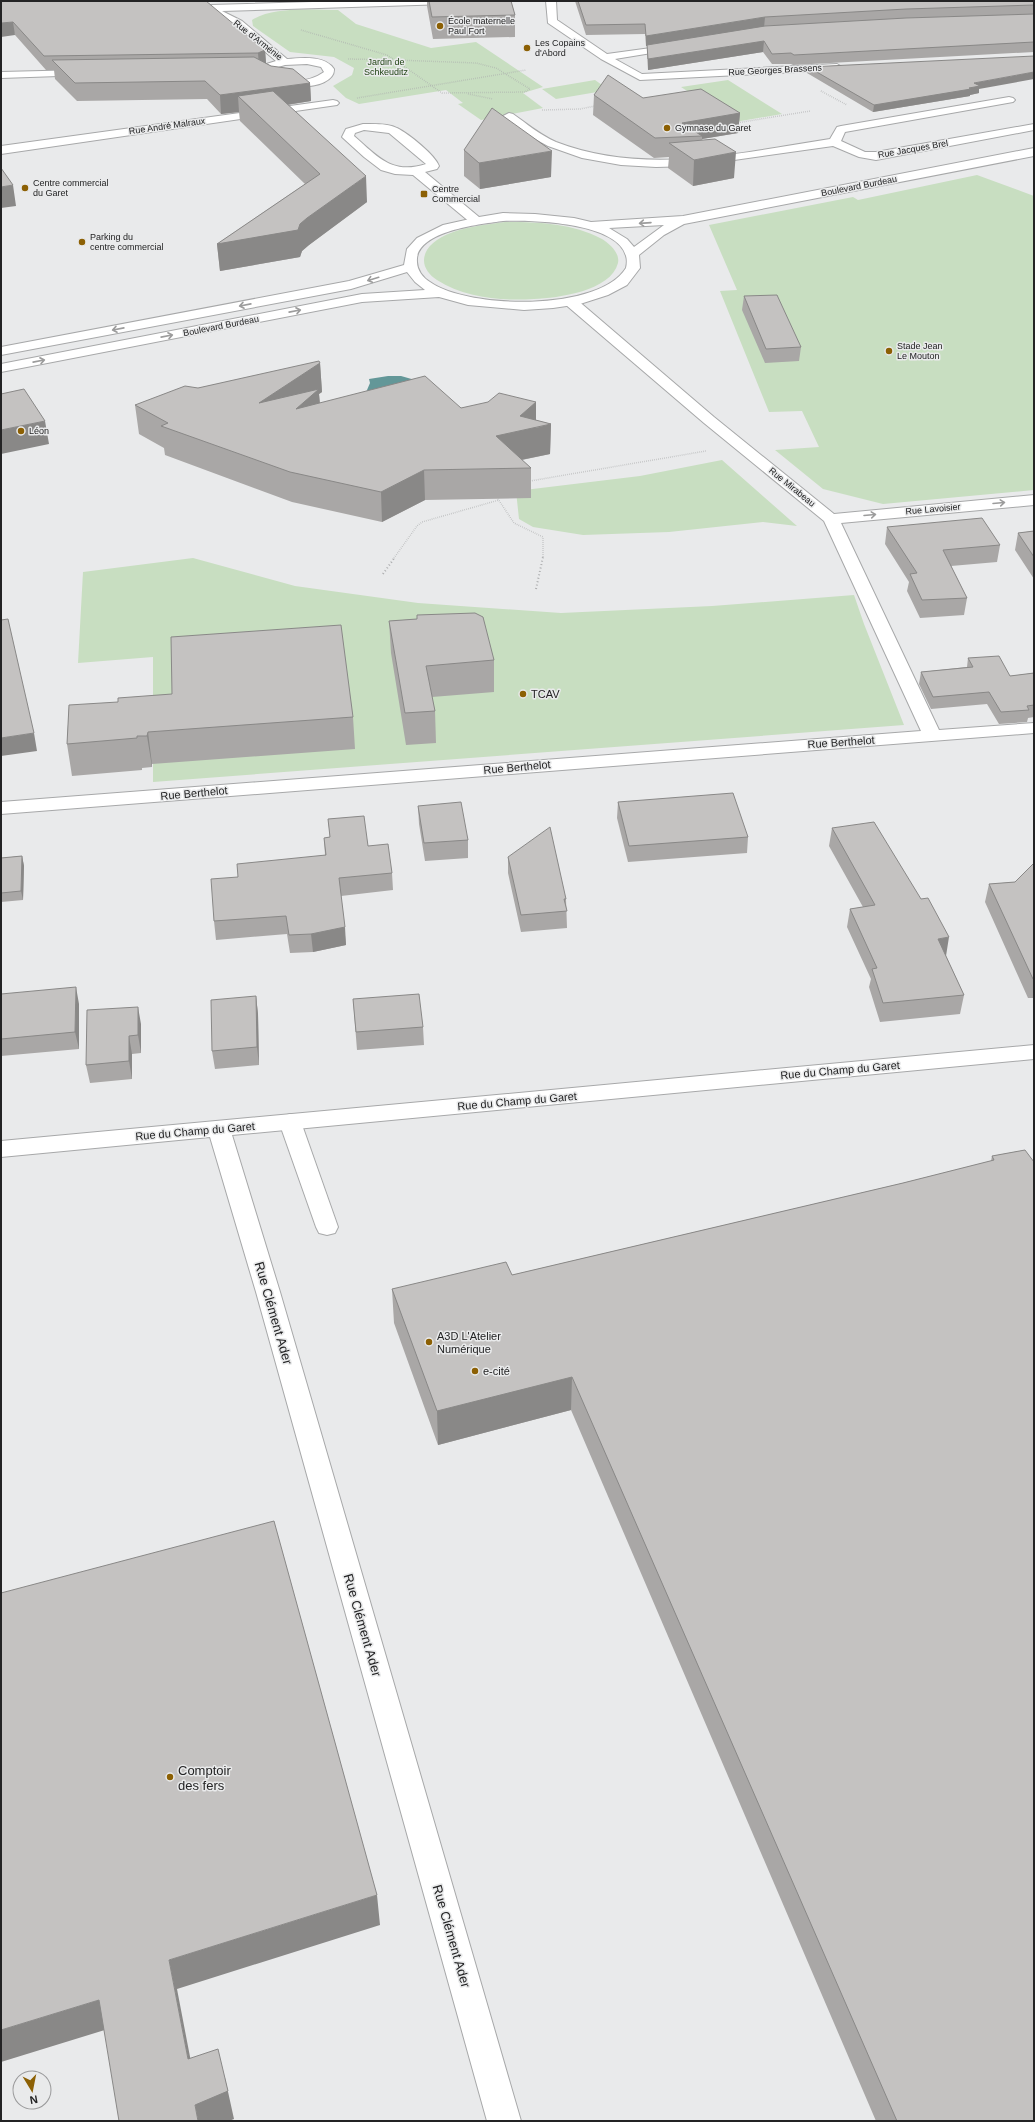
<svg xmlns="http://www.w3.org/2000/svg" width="1035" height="2122" font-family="Arial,sans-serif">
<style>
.green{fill:#c8dec1}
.water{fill:#639798}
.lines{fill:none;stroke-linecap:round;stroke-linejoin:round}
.service-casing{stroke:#a7a8a9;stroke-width:2}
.minor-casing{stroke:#a7a8a9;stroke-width:2}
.secondary-casing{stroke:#a7a8a9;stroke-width:2}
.path-far1{stroke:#aaabac;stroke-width:1.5;stroke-dasharray:0.5 1.5;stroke-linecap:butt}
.path{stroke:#aaabac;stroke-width:2;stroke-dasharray:1 2.5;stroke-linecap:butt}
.service{fill:#fff;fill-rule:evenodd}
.minor{fill:#fff;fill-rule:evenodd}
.secondary{fill:#fff;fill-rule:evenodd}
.wall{fill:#a9a7a6}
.shaded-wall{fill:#898887}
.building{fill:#c4c2c1;stroke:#898887}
.oneway{stroke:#9c9c9c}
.poi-dot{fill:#8c6004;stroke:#e9eaeb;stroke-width:1.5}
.labels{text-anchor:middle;stroke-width:3;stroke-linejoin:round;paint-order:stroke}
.far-poi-label{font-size:9px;fill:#232324;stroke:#e9eaeb;text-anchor:start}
.far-street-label{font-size:9px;fill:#232324;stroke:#e9eaeb}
.far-park-label{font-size:9px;fill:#1c3f0f;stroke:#e9eaeb}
.poi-label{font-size:11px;fill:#232324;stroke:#e9eaeb;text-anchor:start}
.street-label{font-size:11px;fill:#232324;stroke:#e9eaeb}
.near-street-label{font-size:13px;fill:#232324;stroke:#e9eaeb}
.near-poi-label{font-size:13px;fill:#232324;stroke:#e9eaeb;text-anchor:start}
</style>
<rect width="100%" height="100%" fill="#e9eaeb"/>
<!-- green -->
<path class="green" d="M338,10L356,24L431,48L476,42L543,87L523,93L543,108L481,120L458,104L463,103L446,90L359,104L346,98L333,86L352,75L354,68L334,57L290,52L253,26L252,20C273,6 313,10 338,10Z
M595,80L609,90L556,99L542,89Z
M728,80L782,114L735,122L681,87Z
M977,175L1034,196V490L883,504L823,489L775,450L819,447L802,411L769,412L720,291L737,290L709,225L853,197L858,200Z
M505,222C538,222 572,223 602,239C610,244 620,253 618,263C611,291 558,298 534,299C501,301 465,298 437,280C426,273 420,262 427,250C440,229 482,225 505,222Z
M722,460L797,526L763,522L669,532L583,535L533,527L519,519L516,491L640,476Z
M193,558L295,586L418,603L561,613L712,606L854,595L864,624L904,725L153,782V657L78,663L83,572Z"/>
<!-- water -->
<path class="water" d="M388,376H401L415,380L364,397L370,383L369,379Z"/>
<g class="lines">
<defs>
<path id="service" d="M290,1114L298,1117L301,1122L338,1227L335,1233L327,1235L319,1233L316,1227L279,1122L282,1117Z"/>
<path id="minor" d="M185,1H199L210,5L346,1H454L449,4L222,11L242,21L287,59C302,58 325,55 334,69C335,93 268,91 256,74L260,66L276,61L234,25ZM307,64L321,67L324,72C309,83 281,85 267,73L268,70L285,65Z
M546,1H556L557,20L607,54L680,44L681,46L676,49L615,59L642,74L837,64L842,67L837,70L640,80L601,59L548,23Z
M84,70L88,71L89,73L88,75L1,78V72Z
M1009,97L1013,98L1015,100L1013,102L845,132L841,141L865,152H876L1034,124V130L876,160L859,157L833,146L692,166L656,167L621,165L582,158L548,146L526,134L503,116L509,113L513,114C527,124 540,135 556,142C644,176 740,153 830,139L837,127L841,126Z
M333,100L337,101L339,103L337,105L1,154V146Z
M363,124C373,124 388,123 397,128C409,134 435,155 439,166L437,169L425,172L479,217L481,220L479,223H471L413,175L395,174L381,170L364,157L342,137L346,129ZM364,130L389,133L426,164C392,175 378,157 354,136L355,133Z
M571,298L576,299L714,417L834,514L1034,495V505L841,523L939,730L1034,723V733L1,814V802L921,731L824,521L704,423L566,305L564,302L566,299Z
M1034,1045V1059L232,1135L280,1292L521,2121H487L256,1292L210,1137L1,1157V1141Z"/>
<path id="secondary" d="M1034,148V156L684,224L664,235L639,255L640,268L627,285L608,295L580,304L553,308L524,310L468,305L439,297L362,302L1,372V364L362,294L425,290L415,282L407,272L351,289L1,355V347L349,281L404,265L407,249L417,238L443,225L479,217L503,213L535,214L574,218L591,222L683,216ZM503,221C531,220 617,222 626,256C627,259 627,264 626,268C599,312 468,309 430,282C423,278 417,270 417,262C414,231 481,224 503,221ZM664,225L634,247L627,239L609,228Z"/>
</defs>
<!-- service casing -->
<use href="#service" class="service-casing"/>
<!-- minor casing -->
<use href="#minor" class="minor-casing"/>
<!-- secondary casing -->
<use href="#secondary" class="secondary-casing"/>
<!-- path-far1 -->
<path class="path-far1" d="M301,30L387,55L395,60
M348,59L395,60
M395,60L476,63L496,68L530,89L525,92L442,93Z
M821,91L847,105
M468,94L493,99
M357,98L526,70
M542,110L580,109L595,106
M736,123L810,111
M530,481L706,451
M498,499L514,523L543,537V558
M394,558L417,526L422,522L499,500"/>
<!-- path -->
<path class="path" d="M383,574L395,557
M536,589L543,557"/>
<!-- service -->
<use href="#service" class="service"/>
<!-- minor -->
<use href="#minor" class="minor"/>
<!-- secondary -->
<use href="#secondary" class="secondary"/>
</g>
<!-- wall -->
<path class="wall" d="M1,1L265,50L266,63L271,66L310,83L311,101L288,105L367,202L309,245L302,251L300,257L220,271L217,244L305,184L240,121L239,112L221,114L207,99L77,101L55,79L54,70H46L15,35Z
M427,1H511L515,15V37L433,39L427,6Z
M575,1H1034V52L793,65L791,64H772L763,52L648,70L647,55V46H646L645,34L586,35Z
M808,67L979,89V93L970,95V96L873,112L807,73Z
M594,95L643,98L740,113L738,133L702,139L734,178L693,186L668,168L669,157L654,158L593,115Z
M464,150L551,177L480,189L464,176Z
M744,296L801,347L799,361L765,363L742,310Z
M320,363L322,392L319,394L320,403L461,408L536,402V420L551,424L550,454L522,460L531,468V498L425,500L382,522L292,502L165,455L164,448L139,434L135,405L198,388Z
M887,527L1000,545L997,562L951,566L967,598L964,615L920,618L907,591L909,582L885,544Z
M1034,531V579L1015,550L1018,533Z
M417,615L494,660V692L432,697L435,711L436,743L406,745L391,653L389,621L417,619Z
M968,658L1010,676L1034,673V717L1028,718L1027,722L999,724L987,704L931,709L919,684L921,672L967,667Z
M69,705L353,717L355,749L152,764V767L142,768V770L72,776L67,744Z
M618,802L748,837L747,853L628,862L617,818Z
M418,806L468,840V858L425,861L419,824Z
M328,819L368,846L392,873L393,890L341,896L346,945L313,952L290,953L287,934L216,940L214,921L238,877L325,855L324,838L330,837Z
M832,828L946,956L964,995L960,1014L880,1022L869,987L871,979L847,927L850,909L863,907L829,846Z
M22,856L24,866L23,900L1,902V858Z
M508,857L566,899L567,928L521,932L508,873Z
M1034,863V998H1028L985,902L989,884L1015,882Z
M1,994L79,1004V1049L1,1056Z
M256,996L258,1014L259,1065L215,1069L212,1051Z
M353,999L423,1027L424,1045L357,1050Z
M141,1024V1053L132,1054V1079L90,1083L86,1065Z
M1025,1150L1034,2121H876L571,1410L438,1445L394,1323L392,1289L512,1275L903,1183L991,1161L992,1156Z"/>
<!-- shaded-wall -->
<path class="shaded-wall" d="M765,17L764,28L646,46V36Z
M13,22L15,35L1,37V23Z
M764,41L763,52L648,70V59Z
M265,50L266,63L259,66L258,53Z
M1034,72V79L979,89V93L970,95V96L873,112L874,105L969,88L974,83Z
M310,83L311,101L252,110L238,96L239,112L221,114L220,95Z
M740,113L738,133L702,139V136L682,123Z
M552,151L551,177L480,189L479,163Z
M736,152L734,178L693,186L694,160Z
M366,176L367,202L309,245L302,251L300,257L220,271L217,244L307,218Z
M13,185L16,206L1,208V187Z
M320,363L322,392L319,394L321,418L259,403Z
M536,402V428L551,424L550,454L496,465V436L520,416Z
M45,421L49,444L1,454V430Z
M424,470L425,500L382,522L381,492Z
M148,732L152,764V767L147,736Z
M34,733L37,751L1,756V738Z
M22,856L24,866L23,900L21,891Z
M345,927L346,945L313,952L311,934Z
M949,937L946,956L935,957L938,939Z
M76,987L79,1004V1049L75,1032Z
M256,996L258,1014L259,1065L257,1047Z
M138,1007L141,1024V1053L138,1035Z
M129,1036L132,1054V1079L129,1061Z
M572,1377L571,1410L438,1445L437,1411Z
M377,1895L380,1925L177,1989L196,2088L188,2059L169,1960Z
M99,2000L108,2029L1,2062V2030Z
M225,2078L234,2119L229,2121H198L195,2105Z"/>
<!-- building -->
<path class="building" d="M1,1H206L265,50L258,53L44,56L13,22L1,23Z
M429,1H511L515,15L432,17Z
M578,1H1034V5L906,9L765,17L646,36L645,24L586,25Z
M1034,14V42L794,55L791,53L772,54L764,41L648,59L647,45L765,26L906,18Z
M1034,56V72L974,83L980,86L969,88L971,89L874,105L808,67Z
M254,57L271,66L293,69L310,83L220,95L205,81L75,83L52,60Z
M608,75L643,98L701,89L740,113L682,123L702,136L655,138L594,95Z
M273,91L366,176L307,218L300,224L298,230L217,244L320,174L238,96Z
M492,108L552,151L479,163L464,150Z
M715,139L736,152L694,160L669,143Z
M1,168L13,185L1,187Z
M777,295L801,347L766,349L744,296Z
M319,361L320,363L259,403L319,389L296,409L425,376L461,408L488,402L499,393L536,402L520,416L551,424L496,436L531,468L424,470L381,492L290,472L161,426L168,423L135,405L185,386L198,388Z
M24,389L45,421L1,430V394Z
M982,518L1000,545L943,550L967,598L922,600L910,574L917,573L887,527Z
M1034,531V557L1018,533Z
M475,613L483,617L494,660L426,666L435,711L405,713L389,621L417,619V615Z
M8,619L34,733L1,738V620Z
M341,625L353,717L148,732L147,736H137V738L67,744L69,705L118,702V698L172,694L171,637Z
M999,656L1010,676L1034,673V705L1027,706L1029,710L1001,712L989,692L933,697L921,672L973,667L968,658Z
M733,793L748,837L629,846L618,802Z
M461,802L468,840L424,843L418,806Z
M364,816L368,846L388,844L392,873L339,878L345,927L311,934L289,935L286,916L214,921L211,879L238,877L237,864L326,855L324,838L330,837L328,819Z
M874,822L921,899L928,898L949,937L938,939L964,995L883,1003L872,969L877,968L850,909L875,905L832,828Z
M550,827L566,899H564L567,911L521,915L508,857Z
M22,856L21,891L1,893V858Z
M1034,863V979H1033L989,884L1015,882Z
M76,987L75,1032L1,1039V994Z
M419,994L423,1027L356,1032L353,999Z
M256,996L257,1047L212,1051L211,1000Z
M138,1007V1035L129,1036V1061L86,1065L87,1010Z
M1025,1150L1034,1162V2121H897L572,1377L437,1411L392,1289L506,1262L512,1275L903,1183L994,1160L992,1156Z
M274,1521L377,1895L169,1960L188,2059L218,2049L228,2091L195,2105L198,2121H119L99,2000L1,2030V1593Z"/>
<!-- one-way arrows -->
<defs><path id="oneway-shaft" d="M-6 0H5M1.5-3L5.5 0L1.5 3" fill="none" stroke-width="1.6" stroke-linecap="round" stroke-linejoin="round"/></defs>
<g class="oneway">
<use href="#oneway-shaft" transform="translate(645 223) rotate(176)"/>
<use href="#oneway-shaft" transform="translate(373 279) rotate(163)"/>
<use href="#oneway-shaft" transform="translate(245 305) rotate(169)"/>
<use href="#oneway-shaft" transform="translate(295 311) rotate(-11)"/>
<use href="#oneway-shaft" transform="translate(118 329) rotate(169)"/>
<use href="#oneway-shaft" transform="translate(167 336) rotate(-11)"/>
<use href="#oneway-shaft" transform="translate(39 361) rotate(-11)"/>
<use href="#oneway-shaft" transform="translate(999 503) rotate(-5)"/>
<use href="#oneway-shaft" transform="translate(870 515) rotate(-5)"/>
</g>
<!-- markers -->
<g class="poi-dot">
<circle cx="440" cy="26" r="4"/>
<circle cx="527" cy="48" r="4"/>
<circle cx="667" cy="128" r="4"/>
<circle cx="25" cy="188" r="4"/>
<rect x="420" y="190" width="8" height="8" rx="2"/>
<circle cx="82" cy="242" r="4"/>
<circle cx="889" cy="351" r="4"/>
<circle cx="21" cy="431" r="4"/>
<circle cx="523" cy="694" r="4"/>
<circle cx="429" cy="1342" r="4"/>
<circle cx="475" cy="1371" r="4"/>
<circle cx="170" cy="1777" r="4"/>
</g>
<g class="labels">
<!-- far-poi labels -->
<g class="far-poi-label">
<text x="448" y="24">École maternelle<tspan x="448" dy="10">Paul Fort</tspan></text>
<text x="535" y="46">Les Copains<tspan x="535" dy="10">d'Abord</tspan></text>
<text x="675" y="131">Gymnase du Garet</text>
<text x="33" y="186">Centre commercial<tspan x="33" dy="10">du Garet</tspan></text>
<text x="432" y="192">Centre<tspan x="432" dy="10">Commercial</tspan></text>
<text x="90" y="240">Parking du<tspan x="90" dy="10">centre commercial</tspan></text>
<text x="897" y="349">Stade Jean<tspan x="897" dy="10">Le Mouton</tspan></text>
<text x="29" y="434">Léon</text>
</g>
<!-- far-street labels -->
<g class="far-street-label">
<text transform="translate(258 40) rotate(38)" y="3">Rue d'Arménie</text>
<text transform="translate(775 70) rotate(-3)" y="3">Rue Georges Brassens</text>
<text transform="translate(167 126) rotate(-8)" y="3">Rue André Malraux</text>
<text transform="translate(913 149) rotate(-10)" y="3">Rue Jacques Brel</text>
<text transform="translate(859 186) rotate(-11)" y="3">Boulevard Burdeau</text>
<text transform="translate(221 326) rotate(-11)" y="3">Boulevard Burdeau</text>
<text transform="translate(792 487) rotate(39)" y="3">Rue Mirabeau</text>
<text transform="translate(933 509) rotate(-5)" y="3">Rue Lavoisier</text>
</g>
<!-- far-park labels -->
<g class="far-park-label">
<text x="386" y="65">Jardin de<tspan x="386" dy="10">Schkeuditz</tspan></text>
</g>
<!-- poi labels -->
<g class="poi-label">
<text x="531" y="698">TCAV</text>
<text x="437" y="1340">A3D L'Atelier<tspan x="437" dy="13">Numérique</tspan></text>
<text x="483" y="1375">e-cité</text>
</g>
<!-- street labels -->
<g class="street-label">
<text transform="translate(841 742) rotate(-4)" y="4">Rue Berthelot</text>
<text transform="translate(517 767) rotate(-5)" y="4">Rue Berthelot</text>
<text transform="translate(194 793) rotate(-5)" y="4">Rue Berthelot</text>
<text transform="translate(840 1070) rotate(-5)" y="4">Rue du Champ du Garet</text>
<text transform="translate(517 1101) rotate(-5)" y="4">Rue du Champ du Garet</text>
<text transform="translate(195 1131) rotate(-5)" y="4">Rue du Champ du Garet</text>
</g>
<!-- near-street labels -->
<g class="near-street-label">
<text transform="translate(274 1313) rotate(74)" y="5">Rue Clément Ader</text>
<text transform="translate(363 1625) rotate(74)" y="5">Rue Clément Ader</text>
<text transform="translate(452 1936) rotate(74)" y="5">Rue Clément Ader</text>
</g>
<!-- near-poi labels -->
<g class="near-poi-label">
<text x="178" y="1775">Comptoir<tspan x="178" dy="15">des fers</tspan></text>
</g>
</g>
<!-- border -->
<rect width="1035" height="2122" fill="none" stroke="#232324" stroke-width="4"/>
<!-- north arrow -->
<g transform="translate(32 2090) rotate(170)"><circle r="19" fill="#e9eaeb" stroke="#9a9a9b"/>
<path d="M0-3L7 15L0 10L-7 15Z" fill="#8c6004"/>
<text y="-6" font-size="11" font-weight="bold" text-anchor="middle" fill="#232324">N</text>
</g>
</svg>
